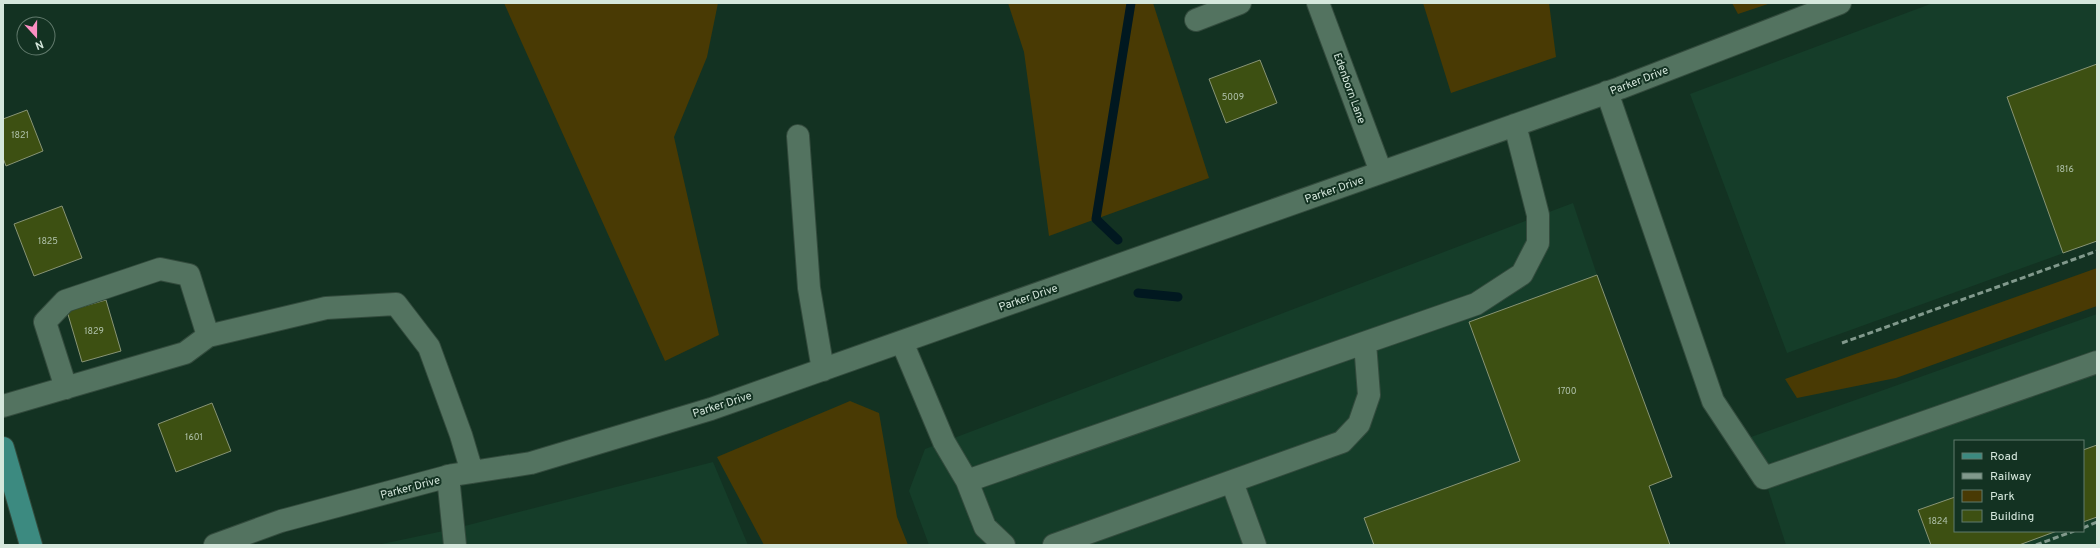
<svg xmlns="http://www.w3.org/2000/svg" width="2100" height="548" font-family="Overpass,sans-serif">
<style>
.built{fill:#153d29;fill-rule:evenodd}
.green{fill:#493a04}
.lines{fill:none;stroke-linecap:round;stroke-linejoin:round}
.stream{stroke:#011820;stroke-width:9}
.building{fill:#3d5012;stroke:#889475}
.minor-casing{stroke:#334b3d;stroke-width:24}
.major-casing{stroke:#334b3d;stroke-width:24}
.minor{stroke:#537360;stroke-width:22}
.major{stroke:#3c8a80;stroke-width:22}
.rail{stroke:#81998c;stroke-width:3;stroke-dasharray:6 3;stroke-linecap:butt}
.labels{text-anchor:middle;stroke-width:4;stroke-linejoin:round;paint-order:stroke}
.number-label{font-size:9px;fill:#afc1aa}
.street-label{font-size:11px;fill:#d5e7dc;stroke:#133222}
</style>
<rect width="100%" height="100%" fill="#133222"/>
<!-- built -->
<path class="built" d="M1933,3H2097V241L1787,353L1690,94Z
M1573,203L1597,275L1672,477L1649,486L1670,545H929L909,491L925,449Z
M2097,314V545H1786L1751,437ZM1955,441H2083V531H1955Z
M713,462L748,545H377L453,529Z"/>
<!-- green -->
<path class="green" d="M504,3H718L707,57L674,137L719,335L665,361Z
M1008,3H1153L1209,178L1049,236L1024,52Z
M1423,3H1549L1556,57L1451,93Z
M1732,3H1771L1738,14Z
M2097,268V306L1896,378L1797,398L1785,379Z
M850,401L879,413L897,517L908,545H764L717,457Z"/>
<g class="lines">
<!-- stream -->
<path class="stream" d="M1118,240L1096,219L1131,3
M1138,293L1178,297"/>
</g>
<!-- building -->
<path class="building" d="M1260,60L1277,103L1226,123L1209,79Z
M2097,64V241L2063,253L2007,97Z
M27,110L43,151L6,166L3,158V119Z
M62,206L82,258L34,276L14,224Z
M1597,275L1672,477L1649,486L1670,545H1374L1364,518L1520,461L1469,322Z
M106,300L121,351L82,362L67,311Z
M212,403L231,451L176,472L158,424Z
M2097,445V517L2083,522V450Z
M1955,497V531H2057L2019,545H1931L1918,510Z"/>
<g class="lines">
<defs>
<path id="minor" d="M1318,3L1381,172
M1196,20L1240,3
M1607,92L1713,401L1764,478L2097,362
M798,136L809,288L823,370
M902,342L944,442L967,481L1476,304L1522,274L1538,243V215L1515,125
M66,388L45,322L65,301L160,269L189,275L208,336
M3,406L185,353L208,336L326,308L396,304L429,347L461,435L472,472
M448,476L455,545
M967,481L985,527L1004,545
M1232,482L1255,545
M215,545L281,521L453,475L531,463L711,409L1620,88L1840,3
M1054,545L1342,442L1359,424L1369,395L1365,343"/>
<path id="major" d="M3,448L31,545"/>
</defs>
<!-- minor casing -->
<use href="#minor" class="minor-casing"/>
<!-- major casing -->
<use href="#major" class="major-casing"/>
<!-- minor -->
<use href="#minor" class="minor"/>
<!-- major -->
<use href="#major" class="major"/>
<!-- rail -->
<path class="rail" d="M1842,343L2097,251
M2083,528L2097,522
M2036,545L2074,531"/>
</g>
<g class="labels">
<!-- number labels -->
<g class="number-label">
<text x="1233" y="100">5009</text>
<text x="20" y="138">1821</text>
<text x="2065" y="172">1816</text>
<text x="48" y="244">1825</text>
<text x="94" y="334">1829</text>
<text x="1567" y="394">1700</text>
<text x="194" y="440">1601</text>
<text x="1938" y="524">1824</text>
</g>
<!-- street labels -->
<g class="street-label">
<text transform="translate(1639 80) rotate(-21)" y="4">Parker Drive</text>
<text transform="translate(1350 88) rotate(70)" y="4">Edenborn Lane</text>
<text transform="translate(1334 189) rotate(-19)" y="4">Parker Drive</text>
<text transform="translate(1028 297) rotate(-19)" y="4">Parker Drive</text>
<text transform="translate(722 404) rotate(-18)" y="4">Parker Drive</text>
<text transform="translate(410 487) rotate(-15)" y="4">Parker Drive</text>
</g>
</g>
<!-- border -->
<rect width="2100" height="548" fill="none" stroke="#d5e7dc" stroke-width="8"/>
<!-- legend -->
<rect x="1954" y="440" width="130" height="92" fill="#133222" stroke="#617a6c"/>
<rect x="1962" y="453" width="20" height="6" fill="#3c8a80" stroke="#617a6c"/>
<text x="1990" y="460" font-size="12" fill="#d5e7dc">Road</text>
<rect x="1962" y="473" width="20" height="6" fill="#81998c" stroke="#617a6c"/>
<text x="1990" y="480" font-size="12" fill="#d5e7dc">Railway</text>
<rect x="1962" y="490" width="20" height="12" fill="#493a04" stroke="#617a6c"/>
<text x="1990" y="500" font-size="12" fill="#d5e7dc">Park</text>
<rect x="1962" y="510" width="20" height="12" fill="#3d5012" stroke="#617a6c"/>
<text x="1990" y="520" font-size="12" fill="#d5e7dc">Building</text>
<!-- north arrow -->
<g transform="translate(36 36) rotate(159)"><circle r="19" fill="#133222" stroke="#617a6c"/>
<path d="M0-3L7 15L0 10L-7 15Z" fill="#fc8fc3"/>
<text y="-6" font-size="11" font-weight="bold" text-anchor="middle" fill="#d5e7dc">N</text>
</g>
</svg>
